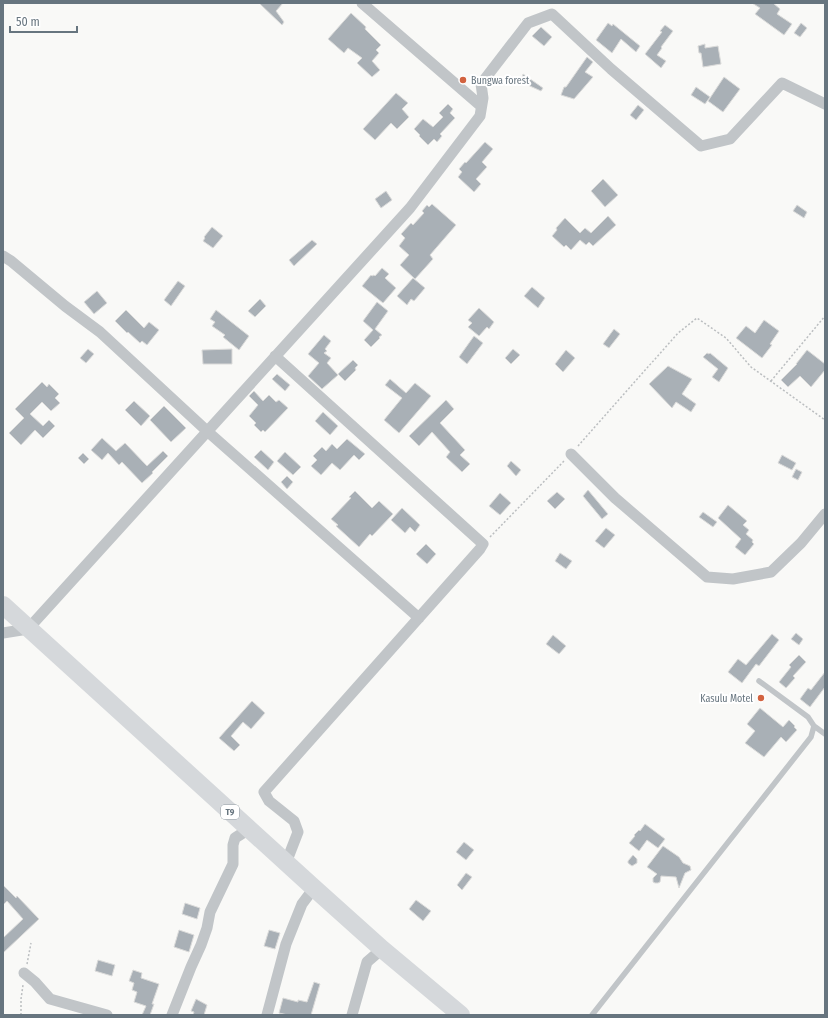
<svg xmlns="http://www.w3.org/2000/svg" width="828" height="1018" font-family="'Fira Sans Condensed',sans-serif">
<style>
.building{fill:#a9b0b6;stroke:#dbdbda}
.lines{fill:none;stroke-linecap:round;stroke-linejoin:round}
.path{stroke:#bbbec0;stroke-width:1.5;stroke-dasharray:2 2;stroke-linecap:butt}
.service{stroke:#c1c5c8;stroke-width:5.5}
.minor{stroke:#c1c5c8;stroke-width:11}
.trunk{stroke:#d5d8db;stroke-width:18}
.poi-dot{fill:#d2623f;stroke:#fff;stroke-width:1.5}
.labels{text-anchor:middle;stroke-width:4;stroke-linejoin:round;paint-order:stroke}
.shield{fill:#fff;stroke:#959ea5;stroke-width:1}
.shield-label{font-size:9px;font-weight:bold;fill:#67757f}
.poi-label{font-size:10px;fill:#67757f;stroke:#fff;text-anchor:start}
</style>
<rect width="100%" height="100%" fill="#f9f9f7"/>
<!-- building -->
<path class="building" d="M259,3H283L276,11L284,22L282,25Z
M752,3H773L780,9L777,14L792,24L784,35L755,14L760,8Z
M351,13L366,27L365,29L381,45L376,50L379,53L372,61L380,70L372,77L357,63L362,58L348,48L344,53L328,39Z
M608,23L612,26L613,24L640,46L636,52L621,39L612,53L596,40Z
M801,23L807,28L800,37L794,33Z
M665,25L673,31L661,47L662,48L657,55L666,61L661,68L645,54L662,32L660,31Z
M541,27L552,37L544,46L532,36Z
M705,44V48L718,46L721,64L703,67L701,53H699L698,46Z
M587,57L593,62L585,72L593,77L574,99L561,95L564,87H566Z
M523,74L543,88L541,91L521,82Z
M724,77L740,89L723,112L708,101Z
M696,87L710,97L705,104L691,95Z
M396,93L408,103L402,109L409,117L397,129L391,123L375,140L363,129Z
M448,104L453,109L450,113L455,118L440,134L442,136L437,142L434,139L428,145L419,136L420,135L414,129L423,119L433,127L443,117L439,113Z
M638,105L644,110L636,120L630,115Z
M485,142L493,149L482,162L487,167L476,179L481,184L474,192L458,177L462,172L459,169L465,162L466,163Z
M603,179L618,195L605,207L591,191Z
M386,191L392,200L381,208L375,199Z
M432,204L456,225L430,255L433,259L415,279L400,265L409,255L399,246L405,238L401,234L411,223L413,225L424,213L422,211L427,205L429,207Z
M797,205L807,212L804,218L793,211Z
M608,216L616,225L593,246L589,242L586,245L580,240L571,250L566,245L564,247L552,236L557,230L556,228L565,218L580,233L585,228L591,233Z
M212,227L223,236L213,248L203,241L205,238L204,237Z
M312,240L317,244L294,266L289,260Z
M382,268L389,274L385,278L396,288L383,303L362,286L371,275L372,276L374,275L375,276Z
M413,278L425,288L414,301L411,299L407,305L397,296Z
M178,281L185,286L171,306L164,300Z
M532,287L545,298L538,308L524,296Z
M97,291L107,303L94,314L84,302Z
M260,299L266,306L255,317L248,311Z
M377,302L388,311L375,329L382,335L379,337L380,338L371,347L364,340L373,330L363,321Z
M479,308L494,322L489,329L487,327L479,336L468,327L472,323L468,320Z
M126,310L144,328L149,322L159,330L147,345L142,341L140,343L128,332L127,333L115,321Z
M216,310L249,336L239,350L223,337L225,335L212,326L215,322L210,319Z
M764,320L779,331L770,344L772,345L762,358L736,338L746,326L755,333Z
M614,329L620,334L609,348L603,344Z
M324,335L331,341L325,349L327,351L324,353L331,358L327,363L338,375L322,389L308,376L319,363L308,354Z
M474,336L483,343L467,364L459,357Z
M88,349L94,354L86,363L80,358Z
M232,349V364H203L202,350Z
M513,349L520,355L511,364L505,358Z
M566,350L575,358L563,372L555,364Z
M807,350L825,364V370L811,387L800,376L788,387L781,380L797,364H796Z
M707,353L709,354L710,353L728,368L719,382L712,377L718,369L703,357Z
M353,360L358,365L355,368L356,370L345,381L338,374Z
M668,366L692,379L682,394L696,404L691,412L676,402L672,408L649,384Z
M277,374L290,385L285,391L272,379Z
M390,379L406,393L415,383L431,396L399,433L384,420L402,398L385,385Z
M42,382L47,387L49,384L59,394L55,398L60,403L51,411L42,402L30,414L43,426L49,420L55,426L43,438L35,430L21,445L9,433L24,418L15,409Z
M254,391L263,401L269,395L276,402L279,400L288,408L265,432L263,430L261,432L254,425L256,423L249,416L258,405L249,396Z
M446,400L454,409L440,423L465,450L460,455L470,464L462,472L446,457L450,452L432,432L419,446L409,436Z
M134,401L150,416L141,426L125,410Z
M164,406L186,428L171,442L150,420Z
M323,412L338,426L330,435L315,421Z
M102,438L116,451L125,443L147,466L163,451L168,456L152,472L153,473L142,483L122,462L119,465L108,453L102,460L91,450Z
M347,439L365,454L359,460L354,455L340,470L332,463L321,475L311,466L317,460L313,456L322,447L326,451L332,444L337,449Z
M261,450L274,462L268,470L254,457Z
M285,452L301,467L293,475L277,461Z
M83,453L89,459L84,464L78,458Z
M782,455L796,463L792,470L778,463Z
M511,461L521,470L516,476L507,466Z
M796,469L802,472L798,480L792,477Z
M287,476L293,482L287,489L281,482Z
M588,490L608,514L602,519L583,496Z
M355,491L372,508L379,501L393,514L372,536L370,534L359,547L336,526L338,525L331,519L351,498L349,497Z
M557,492L565,499L555,509L547,501Z
M500,493L511,503L500,515L489,506Z
M728,505L747,521L743,525L749,530L746,534L753,540L752,542L754,544L745,555L735,547L741,539L718,518Z
M402,508L420,525L415,532L410,527L405,533L391,520Z
M703,512L717,522L713,527L699,517Z
M606,528L615,535L604,548L595,541Z
M426,544L436,554L427,564L416,554Z
M560,553L572,561L566,569L555,561Z
M796,633L803,639L799,645L791,639Z
M772,634L779,640L759,666L756,664L742,683L728,672L738,659L746,665Z
M553,635L566,646L559,654L546,644Z
M799,655L806,662L793,676L795,678L786,688L779,682L791,667L789,665Z
M825,672V687L810,707L800,699L808,688L811,690Z
M252,701L265,713L251,729L243,722L231,736L240,745L234,751L219,738Z
M760,708L783,727L789,720L795,726L794,727L797,730L786,742L781,737L764,757L745,743L755,731L747,724Z
M645,824L665,839L658,848L647,840L639,851L629,843L635,836L634,835L639,830L640,831Z
M464,842L474,850L466,860L456,852Z
M663,846L679,857L683,863L690,866L691,870L685,873L679,888L676,877L661,876L660,882L658,883H655L653,882V878L657,874L647,867Z
M633,855L637,859V863L632,866L628,863V861Z
M466,873L472,877L462,890L457,885Z
M3,885L16,898L17,896L39,919L3,953V938L23,919L7,901L3,905Z
M416,900L431,911L423,921L409,909Z
M185,903L200,908L197,919L182,914Z
M179,930L194,935L189,952L174,947Z
M269,930L280,933L275,949L264,946Z
M98,960L115,965L112,976L95,971Z
M133,970L142,973L141,978L159,984L152,1004H154L150,1015H142L146,1006L134,1002L137,992L132,990L134,983L129,981Z
M314,982L320,984L311,1015H288L279,1013L283,998L298,1002V1000L307,1002Z
M196,999L207,1005L204,1015H193L194,1012L191,1011Z"/>
<g class="lines">
<!-- path -->
<path class="path" d="M771,381L825,316
M578,446L678,333L697,318L726,338L751,367L825,420
M490,537L564,461
M27,964L31,943
M21,1015V999L23,985"/>
<!-- service -->
<path class="service" d="M814,726L825,734
M592,1015L811,737L814,726L808,717L759,681"/>
<!-- minor -->
<path class="minor" d="M362,3L481,106
M3,256L11,261L65,306L100,332L207,431L419,618
M275,356L483,544L480,549L264,792L269,801L294,821L298,832L286,863
M571,454L615,498L707,577L733,579L771,572L801,543L825,514
M3,633L28,629L410,208L480,116L483,98L481,84L528,23L552,14L611,69L701,146L730,139L782,83L825,104
M24,973L35,982L50,999L107,1015
M172,1015L191,967L201,945L207,928L210,912L233,864V845L235,838L249,829
M267,1015L286,944L302,904L314,888
M352,1015L367,962L382,949"/>
<!-- trunk -->
<path class="trunk" d="M3,605L314,888L382,949L461,1015"/>
</g>
<!-- markers -->
<g class="poi-dot">
<circle cx="463" cy="80" r="4"/>
<circle cx="761" cy="698" r="4"/>
</g>
<g class="labels">
<!-- shield labels -->
<rect class="shield" x="221" y="805" width="18" height="14" rx="3"/>
<g class="shield-label">
<text x="230" y="815">T9</text>
</g>
<!-- poi labels -->
<g class="poi-label">
<text x="471" y="84">Bungwa forest</text>
<text x="753" y="702" text-anchor="end">Kasulu Motel</text>
</g>
</g>
<!-- border -->
<rect width="828" height="1018" fill="none" stroke="#67757f" stroke-width="8"/>
<!-- scale -->
<path d="M10 26v6h67v-6" fill="none" stroke="#67757f" stroke-width="2"/>
<text x="16" y="26" font-size="12" fill="#67757f" stroke="#ffffff" stroke-width="3" paint-order="stroke">50 m</text>
</svg>
